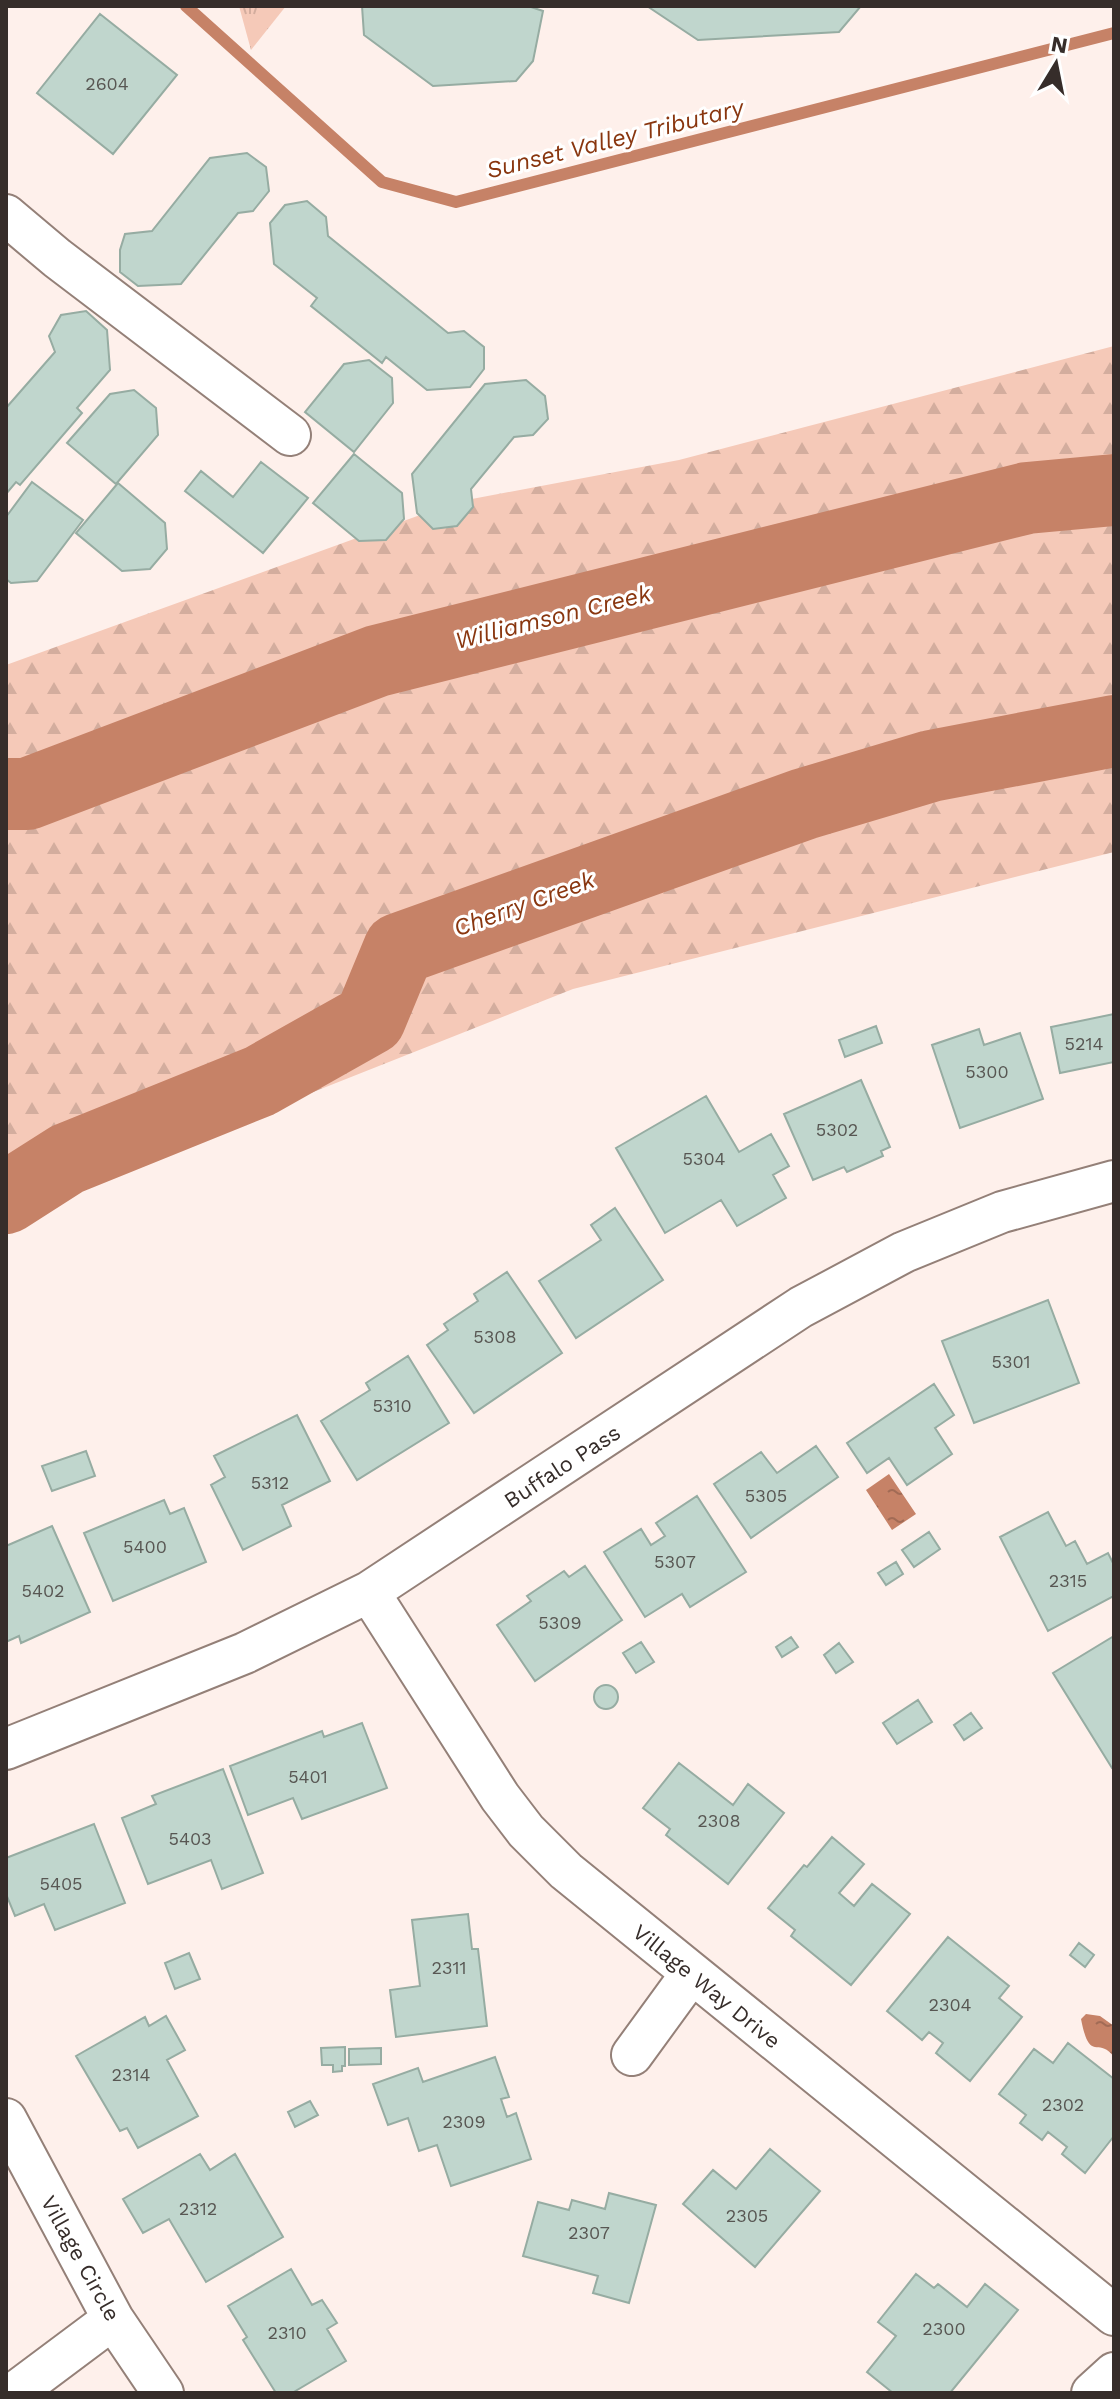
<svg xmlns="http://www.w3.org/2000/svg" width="1120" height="2399" font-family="'Work Sans',sans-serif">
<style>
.forest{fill:url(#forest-firs)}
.park{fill:url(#park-tufts)}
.water{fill:url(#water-ripples)}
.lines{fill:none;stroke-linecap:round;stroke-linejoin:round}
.stream{stroke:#c68267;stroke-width:12}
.river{stroke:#c68267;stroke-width:72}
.building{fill:#c0d6cd;stroke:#96aca2;stroke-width:2}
.minor-casing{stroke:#948078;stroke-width:44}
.minor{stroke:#fff;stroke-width:40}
.labels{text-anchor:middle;stroke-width:6;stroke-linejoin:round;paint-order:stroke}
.number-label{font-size:18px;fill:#585753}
.street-label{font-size:22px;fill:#362d2a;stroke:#fff}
.water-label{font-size:24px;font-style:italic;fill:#89360f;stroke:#fff}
</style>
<defs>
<pattern id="forest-firs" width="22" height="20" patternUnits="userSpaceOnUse" patternTransform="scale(2)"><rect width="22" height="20" fill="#f5c9b8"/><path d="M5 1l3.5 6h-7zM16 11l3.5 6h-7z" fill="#d3ad9e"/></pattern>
<pattern id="park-tufts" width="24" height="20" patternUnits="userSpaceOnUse" patternTransform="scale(2)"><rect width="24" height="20" fill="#f5c9b8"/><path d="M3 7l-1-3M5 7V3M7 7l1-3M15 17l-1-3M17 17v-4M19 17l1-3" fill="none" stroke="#d3ad9e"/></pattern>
<pattern id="water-ripples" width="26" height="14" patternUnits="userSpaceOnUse" patternTransform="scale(2)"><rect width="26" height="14" fill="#c68267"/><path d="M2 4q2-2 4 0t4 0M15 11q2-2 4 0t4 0" fill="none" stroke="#a26b55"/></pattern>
</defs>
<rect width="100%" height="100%" fill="#fef0eb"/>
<!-- forest -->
<path class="forest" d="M1114,346V852L573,989L6,1214V665L456,502L679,460Z"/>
<!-- park -->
<path class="park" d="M239,6H286L251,50Z"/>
<!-- water -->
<path class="water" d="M889,1474L916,1514L892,1530L866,1490Z
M1086,2014L1100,2016L1114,2026V2057C1098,2035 1090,2065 1081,2019Z"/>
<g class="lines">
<!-- stream -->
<path class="stream" d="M186,6L382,182L456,202L1114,33"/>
<!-- river -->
<path class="river" d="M6,794H27L377,661L1027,498L1114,490
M6,1198L67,1159L260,1081L370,1019L399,949L804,804L931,766L1114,731"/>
</g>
<!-- building -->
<path class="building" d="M362,6H528L543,11L533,61L516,81L433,86L364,35Z
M647,6H861L839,32L698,40Z
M100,14L177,75L113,154L37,93Z
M247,153L266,167L269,191L253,211L238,213L181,284L138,286L120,272V250L125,234L152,231L210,158Z
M307,201L326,217L328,236L448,333L464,331L484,347V369L470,387L427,390L386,357L382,363L311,306L317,298L274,264L270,223L285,205Z
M86,311L107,330L110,370L77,408L82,413L20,485L16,482L6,494V408L55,352L49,336L61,315Z
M369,360L392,378L393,403L354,452L305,412L344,364Z
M526,380L545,396L548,419L533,435L514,437L471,489L473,507L457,526L433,529L417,513L412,474L485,384Z
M134,390L156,408L158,435L116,484L67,443L110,394Z
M354,454L402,493L404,519L386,540L359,541L313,503Z
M261,462L308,498L263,553L185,491L201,471L233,497Z
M32,482L83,520L37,581L11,583L6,579V517Z
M118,483L165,523L167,549L150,569L122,571L76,533Z
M1114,1014V1062L1060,1073L1051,1027Z
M876,1026L882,1043L845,1057L839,1040Z
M979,1029L984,1045L1020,1033L1043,1099L960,1128L932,1045Z
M861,1080L890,1147L881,1151L883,1156L847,1172L844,1167L813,1180L784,1114Z
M706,1096L739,1152L771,1134L789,1166L773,1175L786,1198L737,1226L721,1200L665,1233L616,1148Z
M615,1208L663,1280L576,1338L539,1281L601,1240L591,1225Z
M507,1272L562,1353L474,1413L427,1345L448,1330L444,1324L478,1301L474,1294Z
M1048,1300L1079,1383L974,1423L942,1341Z
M408,1356L449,1423L357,1480L321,1421L370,1390L366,1383Z
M934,1384L954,1415L935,1428L952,1454L907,1485L889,1458L867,1473L847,1443Z
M297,1415L330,1481L282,1505L291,1526L243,1550L211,1485L225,1477L214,1456Z
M816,1446L838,1477L751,1538L714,1484L761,1452L777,1473Z
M86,1451L95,1476L52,1491L42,1466Z
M697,1496L746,1572L690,1607L682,1594L645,1617L604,1552L641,1529L651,1545L665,1536L656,1523Z
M164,1500L170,1514L184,1508L206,1562L113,1601L84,1533Z
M1048,1512L1066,1546L1075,1541L1087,1564L1108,1553L1114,1565V1596L1048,1631L1000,1537Z
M52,1526L90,1612L21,1643L19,1636L6,1642V1546Z
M929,1532L940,1549L914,1567L902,1550Z
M896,1562L903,1574L886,1585L878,1573Z
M585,1566L622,1620L535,1681L497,1625L531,1601L527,1596L564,1571L569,1577Z
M1114,1636V1767L1112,1768L1053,1673Z
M791,1637L798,1647L782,1657L776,1647Z
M641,1642L654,1662L636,1673L623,1653Z
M839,1643L853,1662L836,1673L824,1655Z
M594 1697a12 12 0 1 1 24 0a12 12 0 1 1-24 0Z
M918,1700L932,1722L897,1744L883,1723Z
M971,1713L982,1728L964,1740L954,1725Z
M362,1723L387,1788L302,1819L293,1798L248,1815L230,1766L322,1731L324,1737Z
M679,1763L733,1805L748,1784L784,1813L728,1884L666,1835L670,1829L643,1808Z
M223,1769L263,1873L222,1889L211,1860L148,1884L122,1818L156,1804L152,1796Z
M94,1824L125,1903L55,1930L44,1904L15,1916L6,1894V1858Z
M832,1837L864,1864L839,1893L854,1906L872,1884L910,1914L851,1985L791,1936L795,1930L768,1908L804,1865L807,1867Z
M468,1914L472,1949H478L487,2026L396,2037L390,1990L420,1986L412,1920Z
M948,1937L1009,1986L999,1998L1022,2017L970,2081L936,2053L943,2043L929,2032L922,2040L887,2011Z
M1079,1943L1094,1955L1085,1967L1070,1955Z
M189,1953L200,1979L175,1989L165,1963Z
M166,2016L185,2050L167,2060L198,2116L138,2148L127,2128L120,2131L76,2056L145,2017L149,2026Z
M1068,2043L1114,2079V2136L1085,2173L1062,2154L1067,2147L1048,2132L1042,2140L1020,2123L1026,2115L999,2094L1034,2049L1053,2063Z
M345,2047V2066H342V2071L333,2072V2065H322L321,2048Z
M381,2048V2064L349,2065V2049Z
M495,2057L509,2097L501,2099L507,2117L516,2113L531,2159L451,2186L437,2145L419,2151L408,2118L388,2125L373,2084L418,2068L423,2082Z
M310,2101L318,2115L295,2127L288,2112Z
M770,2149L820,2191L755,2267L683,2204L713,2170L736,2189Z
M200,2154L210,2170L235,2154L283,2237L206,2282L169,2219L143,2233L123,2199Z
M609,2193L656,2205L629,2303L593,2293L598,2276L523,2256L538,2202L569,2210L572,2200L605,2209Z
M291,2269L312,2305L322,2300L337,2323L327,2329L346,2361L292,2393H276L243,2340L247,2337L228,2306Z
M916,2274L934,2288L938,2284L967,2307L985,2284L1018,2310L950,2393H893L867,2372L896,2336L878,2322Z"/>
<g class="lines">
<defs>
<path id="minor" d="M6,215L57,258L290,435
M369,1592L500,1797L526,1831L566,1871L1114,2315
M6,1749L245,1653L369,1592L801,1307L904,1252L1002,1212L1114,1181
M632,2055L691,1974
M6,2119L113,2319L163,2393
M14,2393L113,2319
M1092,2393L1114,2373"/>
</defs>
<!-- minor casing -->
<use href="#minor" class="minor-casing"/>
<!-- minor -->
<use href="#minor" class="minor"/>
</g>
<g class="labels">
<!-- number labels -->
<g class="number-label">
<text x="107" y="90">2604</text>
<text x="1084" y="1050">5214</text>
<text x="987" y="1078">5300</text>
<text x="837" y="1136">5302</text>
<text x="704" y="1165">5304</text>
<text x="495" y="1343">5308</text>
<text x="1011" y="1368">5301</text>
<text x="392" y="1412">5310</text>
<text x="270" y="1489">5312</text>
<text x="766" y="1502">5305</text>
<text x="145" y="1553">5400</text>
<text x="675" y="1568">5307</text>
<text x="1068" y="1587">2315</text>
<text x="43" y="1597">5402</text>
<text x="560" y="1629">5309</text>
<text x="308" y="1783">5401</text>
<text x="719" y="1827">2308</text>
<text x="190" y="1845">5403</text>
<text x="61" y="1890">5405</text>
<text x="449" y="1974">2311</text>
<text x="950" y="2011">2304</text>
<text x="131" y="2081">2314</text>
<text x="1063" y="2111">2302</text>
<text x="464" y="2128">2309</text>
<text x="198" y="2215">2312</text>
<text x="747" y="2222">2305</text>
<text x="589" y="2239">2307</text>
<text x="944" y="2335">2300</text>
<text x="287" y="2339">2310</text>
</g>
<!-- street labels -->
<g class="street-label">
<text transform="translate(562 1466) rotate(-33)" y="8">Buffalo Pass</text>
<text transform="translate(707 1986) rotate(39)" y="8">Village Way Drive</text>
<text transform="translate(81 2258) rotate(61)" y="8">Village Circle</text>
</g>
<!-- water labels -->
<g class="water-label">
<text transform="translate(615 139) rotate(-14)" y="8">Sunset Valley Tributary</text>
<text transform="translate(553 617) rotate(-14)" y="8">Williamson Creek</text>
<text transform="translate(524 904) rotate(-20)" y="8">Cherry Creek</text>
</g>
</g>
<!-- border -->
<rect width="1120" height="2399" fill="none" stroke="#362d2a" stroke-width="16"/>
<!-- north arrow -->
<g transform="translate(1056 64) rotate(10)" stroke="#ffffff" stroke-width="6" paint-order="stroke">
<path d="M0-6L14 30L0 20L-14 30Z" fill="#362d2a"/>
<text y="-12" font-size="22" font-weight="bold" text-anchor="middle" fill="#362d2a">N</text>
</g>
</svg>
